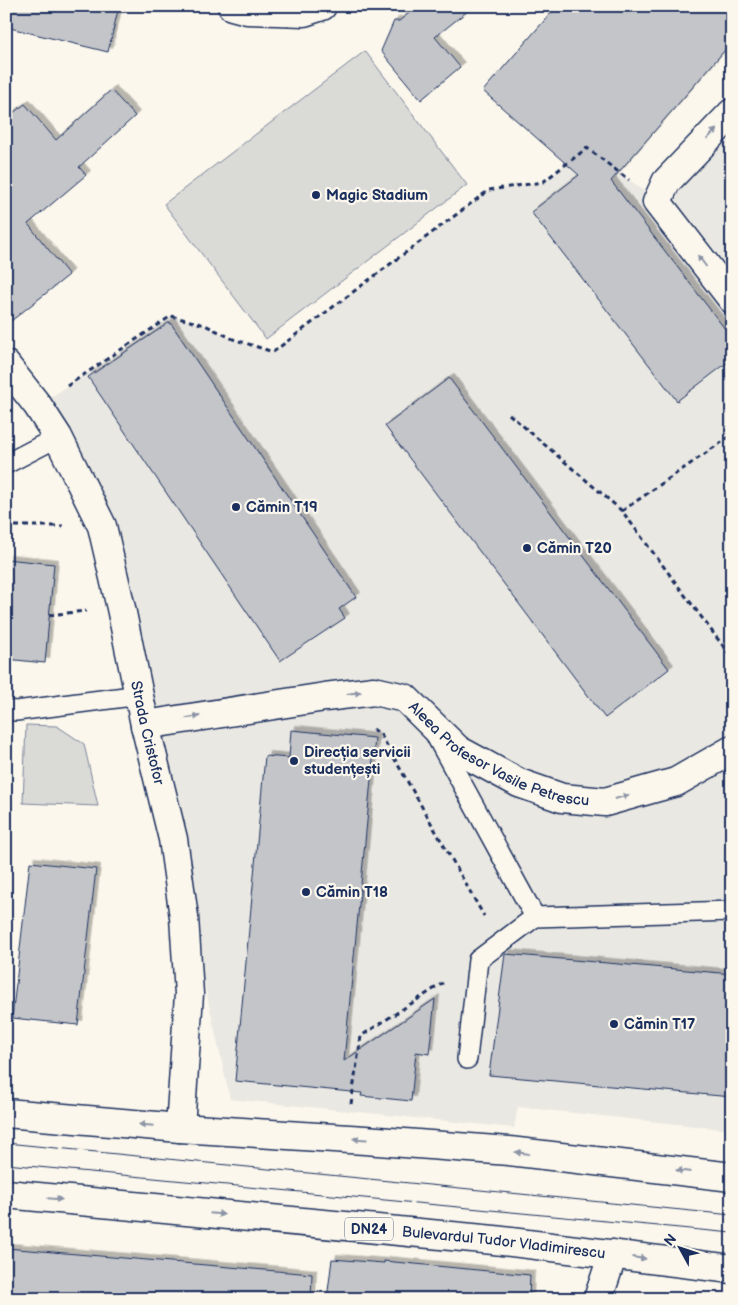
<svg xmlns="http://www.w3.org/2000/svg" width="738" height="1305" font-family="'Balsamiq Sans',sans-serif">
<style>
.built{fill:#eae8e2}
.green{fill:#dadad7;stroke:#7a849a}
.building{fill:#c3c5c9;stroke:#1b2f5e;filter:url(#shadow)}
.lines{fill:none;stroke-linecap:round;stroke-linejoin:round}
.service-casing{stroke:#1b2f5e;stroke-width:22}
.minor-casing{stroke:#1b2f5e;stroke-width:31}
.primary-casing{stroke:#1b2f5e;stroke-width:31}
.path{stroke:#1b2f5e;stroke-width:3;stroke-dasharray:5 4;stroke-linecap:butt}
.service{stroke:#fbf7ec;stroke-width:19}
.minor{stroke:#fbf7ec;stroke-width:28}
.primary{stroke:#fbf7ec;stroke-width:28}
.tram{stroke:#1b2f5e;stroke-width:1}
.oneway{fill:#8b93a5}
.poi-dot{fill:#1b2f5e;stroke:#fbf7ec;stroke-width:2}
.labels{text-anchor:middle;stroke-width:4.5;stroke-linejoin:round;paint-order:stroke}
.shield{fill:#fbf7ec;stroke:#5e6b89;stroke-width:1}
.shield-label{font-size:14px;font-weight:bold;fill:#1b2f5e}
.poi-label{font-size:15px;font-weight:bold;fill:#1b2f5e;stroke:#fbf7ec;text-anchor:start}
.street-label{font-size:15px;fill:#1b2f5e;stroke:#fbf7ec}
</style>
<defs>
<filter id="shadow"><feDropShadow dx="4.5" dy="-4.5" stdDeviation="0" flood-color="#0004"/></filter>
</defs>
<rect width="100%" height="100%" fill="#fbf7ec"/>
<filter id="ink" filterUnits="userSpaceOnUse"><feTurbulence type="fractalNoise" baseFrequency=".02" numOctaves="2"/><feDisplacementMap in="SourceGraphic" scale="10" xChannelSelector="R" yChannelSelector="G"/><feConvolveMatrix kernelMatrix="1 2 1 2 8 2 1 2 1" color-interpolation-filters="sRGB"/></filter>
<g filter="url(#ink)">
<!-- built -->
<path class="built" d="M732,113V1130L518,1107L514,1128L230,1099L121,608L38,406L171,316L205,325L233,339L273,352L489,190L543,182L587,148L657,201Z"/>
<!-- green -->
<path class="green" d="M365,51L467,185L266,339L164,204Z
M26,725L57,726L84,744L98,806L23,803Z"/>
<!-- building -->
<path class="building" d="M6,6H119L108,52L6,27Z
M418,6H474L435,37L460,67L421,100L381,51L394,21H399Z
M557,6H732V42L611,181L732,338V359L677,401L531,212L579,175L483,91Z
M111,90L135,116L79,167L86,175L28,224L69,275L6,325V118L25,104L56,140Z
M170,322L356,597L339,609L345,618L280,661L88,377Z
M449,378L669,669L605,718L385,426Z
M6,559L54,564L45,663L6,659Z
M291,730L375,738L344,1061L435,999L429,1054L416,1052L411,1101L361,1096L362,1093L235,1081L265,756L289,758Z
M30,862L96,869L78,1025L12,1018Z
M505,954L732,974V1097L489,1075Z
M6,1248L312,1274L311,1299H6Z
M332,1259L384,1263V1261L530,1275L529,1299H327Z"/>
<g class="lines">
<defs>
<path id="service" d="M6,464L58,437
M6,710L16,711L140,695
M437,738L535,917
M467,1059L478,960L535,917L732,911"/>
<g id="minor">
<path d="M232,6L247,10L304,12L322,6"/>
<path d="M732,113L666,182L657,202L732,299"/>
<path id="s1" d="M6,365L38,406L58,437L102,526L121,608L145,725L173,839L184,917L189,994L180,1128"/>
<path id="s2" d="M145,725L325,697L374,691L405,698L458,750L519,783L562,798L605,802L676,782L732,750"/>
<path d="M598,1299L613,1254"/>
</g>
<g id="primary">
<path d="M6,1113L180,1128L365,1140L509,1151L732,1177"/>
<path id="s3" d="M6,1194L494,1240L732,1269"/>
</g>
</defs>
<!-- service casing -->
<use href="#service" class="service-casing"/>
<!-- minor casing -->
<use href="#minor" class="minor-casing"/>
<!-- primary casing -->
<use href="#primary" class="primary-casing"/>
<!-- path -->
<path class="path" d="M67,386L171,316L205,325L233,339L273,352L489,190L543,182L587,148L629,180
M509,414L622,511L732,658
M622,511L732,435
M6,526H63
M49,615L86,611
M373,729L381,735L484,916
M351,1104L361,1036L443,983"/>
<!-- service -->
<use href="#service" class="service"/>
<!-- minor -->
<use href="#minor" class="minor"/>
<!-- primary -->
<use href="#primary" class="primary"/>
<!-- tram -->
<path class="tram" d="M6,1143L732,1215
M6,1164L732,1233"/>
</g>
<!-- one-way arrows -->
<defs><path id="oneway-solid" d="M-6-.8H1V-3.2L6.5 0L1 3.2V.8H-6Z" transform="scale(1.25)"/></defs>
<g class="oneway">
<use href="#oneway-solid" transform="translate(712 134) rotate(-46)"/>
<use href="#oneway-solid" transform="translate(702 261) rotate(-127)"/>
<use href="#oneway-solid" transform="translate(354 693) rotate(-7)"/>
<use href="#oneway-solid" transform="translate(193 717) rotate(-9)"/>
<use href="#oneway-solid" transform="translate(622 797) rotate(-16)"/>
<use href="#oneway-solid" transform="translate(146 1125) rotate(-175)"/>
<use href="#oneway-solid" transform="translate(360 1139) rotate(-176)"/>
<use href="#oneway-solid" transform="translate(522 1153) rotate(-173)"/>
<use href="#oneway-solid" transform="translate(683 1171) rotate(-173)"/>
<use href="#oneway-solid" transform="translate(55 1199) rotate(5)"/>
<use href="#oneway-solid" transform="translate(217 1214) rotate(5)"/>
<use href="#oneway-solid" transform="translate(639 1258) rotate(7)"/>
</g>
</g>
<!-- markers -->
<g class="poi-dot">
<circle cx="316" cy="195" r="5"/>
<circle cx="236" cy="507" r="5"/>
<circle cx="527" cy="548" r="5"/>
<circle cx="294" cy="761" r="5"/>
<circle cx="306" cy="892" r="5"/>
<circle cx="614" cy="1024" r="5"/>
</g>
<g class="labels">
<!-- shield labels -->
<rect class="shield" x="345" y="1217.5" width="48" height="23" rx="4"/>
<g class="shield-label">
<text x="369" y="1234">DN24</text>
</g>
<!-- poi labels -->
<g class="poi-label">
<text x="326" y="200">Magic Stadium</text>
<text x="246" y="512">Cămin T19</text>
<text x="537" y="553">Cămin T20</text>
<text x="304" y="757">Direcția servicii<tspan x="304" dy="17">studențești</tspan></text>
<text x="316" y="897">Cămin T18</text>
<text x="624" y="1029">Cămin T17</text>
</g>
<!-- street labels -->
<g class="street-label">
<text dy="5" stroke="none"><textPath href="#s1" startOffset="400">Strada Cristofor</textPath></text>
<text dy="5" stroke="none"><textPath href="#s2" startOffset="376">Aleea Profesor Vasile Petrescu</textPath></text>
<text dy="5" stroke="none"><textPath href="#s3" startOffset="500">Bulevardul Tudor Vladimirescu</textPath></text>
</g>
</g>
<!-- margin -->
<rect width="738" height="1305" fill="none" stroke="#fbf7ec" stroke-width="25"/>
<rect x="12" y="12" width="713" height="1280" fill="none" stroke="#1b2f5e" stroke-width="2" filter="url(#ink)"/>
<!-- north arrow -->
<g transform="translate(680 1248) rotate(310)" stroke="#fbf7ec" stroke-width="4" paint-order="stroke">
<path d="M0-4L9 19L0 12L-9 19Z" fill="#1b2f5e"/>
<text y="-8" font-size="14" font-weight="bold" text-anchor="middle" fill="#1b2f5e">N</text>
</g>
</svg>
